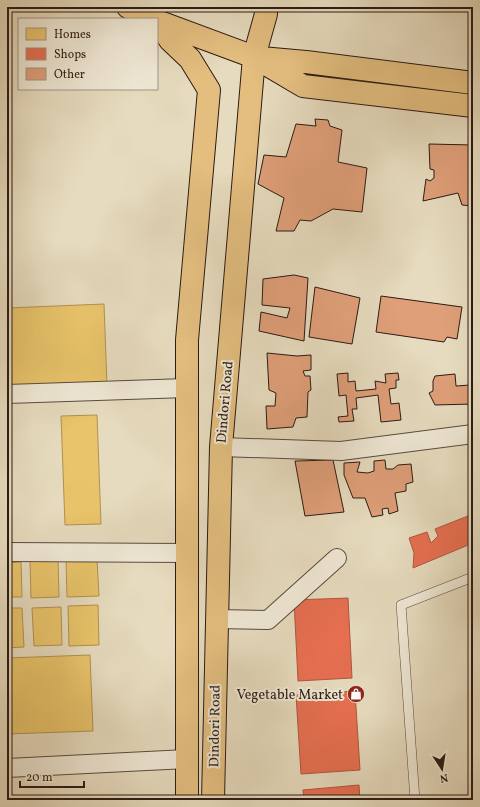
<svg xmlns="http://www.w3.org/2000/svg" width="480" height="807" font-family="Vollkorn,serif">
<style>
.homes{fill:#e9c46a;stroke:#b09150}
.shops{fill:#e76f51;stroke:#af563f}
.building{fill:#df9f79;stroke:#2b1a14}
.lines{fill:none;stroke-linecap:round;stroke-linejoin:round}
.service-casing{stroke:#5a4a3e;stroke-width:10}
.minor-casing{stroke:#5a4a3e;stroke-width:20}
.primary-casing{stroke:#2b1a14;stroke-width:24}
.service{stroke:#efe8d5;stroke-width:9}
.minor{stroke:#efe8d5;stroke-width:18}
.primary{stroke:#e3be7f;stroke-width:22}
.labels{text-anchor:middle;stroke-width:4;stroke-linejoin:round;paint-order:stroke}
.street-label{font-size:14px;fill:#2b1a14;stroke:#efe8d5}
.poi-label{font-size:14px;fill:#2b1a14;stroke:#efe8d5;text-anchor:end}
</style>
<rect width="100%" height="100%" fill="#e6dbbe"/>
<filter id="stains"><feTurbulence type="fractalNoise" baseFrequency=".005" numOctaves="4"/><feColorMatrix values="0 0 0 0 .2 0 0 0 0 .09 0 0 0 0 .02 0 0 0 .5 -.17"/></filter>
<radialGradient id="worn" r=".72"><stop offset=".6" stop-color="#630" stop-opacity="0"/><stop offset="1" stop-color="#630" stop-opacity=".3"/></radialGradient>
<!-- homes -->
<path class="homes" d="M104,304L107,385L7,389V308Z
M97,415L101,524L65,525L61,416Z
M58,559L59,597L31,598L30,560Z
M97,559L99,596L67,597L66,560Z
M21,562L22,597H7V563Z
M98,605L99,645L69,646L68,606Z
M61,607L62,645L34,646L32,608Z
M7,608H22L24,647L7,648Z
M90,655L93,731L7,734V658Z"/>
<!-- shops -->
<path class="shops" d="M473,514V543L413,568L414,553L409,538L427,532L431,543L438,536L435,529Z
M348,598L352,678L298,681L294,600Z
M355,691L360,770L301,774L296,695Z
M359,785L360,800H304L303,790Z"/>
<!-- building -->
<path class="building" d="M315,119L328,120L330,126L342,130L338,162L367,168L362,212L333,209L311,221L300,220L294,231H276L284,198L258,184L264,155L286,157L296,124L316,126Z
M429,144L473,145V206L462,205L458,193L423,201L426,179L430,181L434,178V170L430,169Z
M294,275L308,278L304,341L259,331L261,312L287,318L290,308L262,305L263,279Z
M315,287L360,298L352,344L309,337Z
M381,296L462,307L457,339L447,337L444,342L376,332Z
M267,353L297,356L311,355V370L303,371L305,376H310L311,390L308,392L307,417L296,418L293,427L267,429L266,406H275L276,393L269,390Z
M473,371V404L435,405L429,393L433,391V381L435,376L455,374L456,386L470,385L469,373Z
M348,373V382L355,381L356,391L376,389L375,381L386,383L385,374L398,373L399,380H396V388L389,389L391,404L399,403L401,420L381,422L378,395L356,398L357,409H352L354,421L339,422L338,417L348,416L346,395L339,396L337,374Z
M333,460L344,512L305,516L295,461Z
M385,460L386,469H393L398,465L411,464L413,482L406,484V491L395,493L398,511L389,514L388,508L382,509L383,515L372,517L365,498H353L344,475V463L360,462L357,472L368,473L374,471V461Z"/>
<g class="lines">
<defs>
<path id="service" d="M415,800L401,605L473,577"/>
<path id="minor" d="M7,394L187,388
M221,447L341,451L473,434
M7,552L187,553
M216,619L268,620L337,558
M7,768L187,759"/>
<path id="primary" d="M128,7L152,19
M157,21L170,40L190,59L209,90L187,340V800
M157,21L254,57L303,86L473,106
M261,58L306,62L473,83
M213,800L221,447L254,57L266,14L265,7"/>
</defs>
<!-- service casing -->
<use href="#service" class="service-casing"/>
<!-- minor casing -->
<use href="#minor" class="minor-casing"/>
<!-- primary casing -->
<use href="#primary" class="primary-casing"/>
<!-- service -->
<use href="#service" class="service"/>
<!-- minor -->
<use href="#minor" class="minor"/>
<!-- primary -->
<use href="#primary" class="primary"/>
</g>
<!-- icons -->
<defs>
<symbol id="shop-disc" viewBox="-11 -11 22 22"><circle r="9.5" fill="#8f2418" stroke="#efe8d5"/><path d="M-5-2.5h2.3a2.7 3.5 0 0 1 5.4 0H5L5.5 6h-11ZM-1.5-2.5h3a1.5 2.3 0 0 0-3 0Z" fill="#fff"/></symbol>
</defs>
<g fill-rule="evenodd">
<use href="#shop-disc" x="346" y="684" width="20" height="20"/>
</g>
<g class="labels">
<!-- street labels -->
<g class="street-label">
<text transform="translate(224 402) rotate(-85)" y="5">Dindori Road</text>
<text transform="translate(214 726) rotate(-89)" y="5">Dindori Road</text>
</g>
<!-- poi labels -->
<g class="poi-label">
<text x="343" y="699">Vegetable Market</text>
</g>
</g>
<!-- margin -->
<rect width="480" height="807" fill="none" stroke="#e6dbbe" stroke-width="24"/>
<rect x="8" y="8" width="464" height="791" fill="none" stroke="#2b1a14" stroke-width="2"/>
<rect x="12" y="12" width="456" height="783" fill="none" stroke="#2b1a14"/>
<!-- legend -->
<rect x="18" y="18" width="140" height="72" fill="#efe8d5" stroke="#a19688"/>
<rect x="26" y="28" width="20" height="12" fill="#e9c46a" stroke="#a19688"/>
<text x="54" y="38" font-size="12" fill="#2b1a14">Homes</text>
<rect x="26" y="48" width="20" height="12" fill="#e76f51" stroke="#a19688"/>
<text x="54" y="58" font-size="12" fill="#2b1a14">Shops</text>
<rect x="26" y="68" width="20" height="12" fill="#df9f79" stroke="#a19688"/>
<text x="54" y="78" font-size="12" fill="#2b1a14">Other</text>
<!-- north arrow -->
<g transform="translate(442 769) rotate(168)" stroke="#efe8d5" stroke-width="3" paint-order="stroke">
<path d="M0-3L7 15L0 10L-7 15Z" fill="#2b1a14"/>
<text y="-6" font-size="11" font-weight="bold" text-anchor="middle" fill="#2b1a14">N</text>
</g>
<!-- scale -->
<path d="M20 781v6h64v-6" fill="none" stroke="#2b1a14" stroke-width="2"/>
<text x="26" y="781" font-size="12" fill="#2b1a14" stroke="#efe8d5" stroke-width="3" paint-order="stroke">20 m</text>
<rect width="100%" height="100%" filter="url(#stains)"/>
<rect width="100%" height="100%" fill="url(#worn)"/>
</svg>
